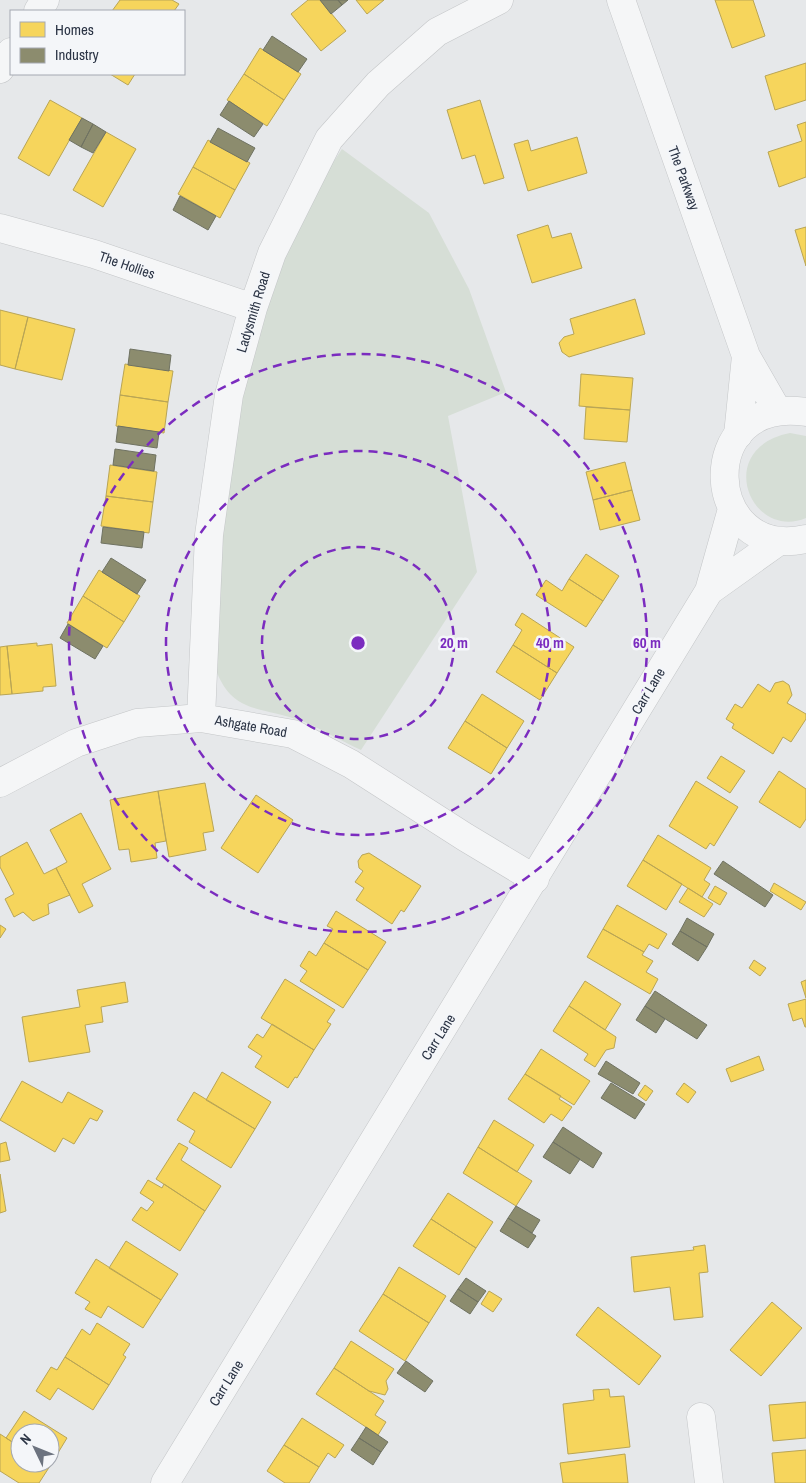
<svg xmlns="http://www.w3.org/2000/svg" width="806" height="1483" font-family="'Archivo Narrow',sans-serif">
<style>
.green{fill:#d6ded6}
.homes{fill:#f6d55c;stroke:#b9a555}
.industry{fill:#8c8c6e;stroke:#6f7262}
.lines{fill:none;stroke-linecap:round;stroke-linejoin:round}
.minor-casing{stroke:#c4c6c8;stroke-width:29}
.tertiary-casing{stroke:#c4c6c8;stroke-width:29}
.minor{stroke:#f5f6f7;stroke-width:28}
.tertiary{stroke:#f5f6f7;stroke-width:28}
.ring{fill:none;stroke:#7b2cbf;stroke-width:2.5;stroke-dasharray:9 6}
.labels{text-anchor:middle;stroke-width:5;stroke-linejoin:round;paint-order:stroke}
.street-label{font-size:14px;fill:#2b3445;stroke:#f4f6f9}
.centre{fill:#7b2cbf;stroke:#f4f6f9;stroke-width:2.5}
.ring-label{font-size:15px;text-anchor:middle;font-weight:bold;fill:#7b2cbf;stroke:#f4f6f9;stroke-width:5;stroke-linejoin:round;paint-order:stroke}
</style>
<rect width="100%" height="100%" fill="#e6e8ea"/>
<!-- green -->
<path class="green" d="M342,149L429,213L469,289L506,392L448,416L477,572L361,750C341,741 322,729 302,721C257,705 229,715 213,661C219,594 222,527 231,461C245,359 283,234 342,149Z
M790,433L806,436V518C750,541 713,448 790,433Z"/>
<!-- homes -->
<path class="homes" d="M120,0H172L179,4L174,11H112Z
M308,0H320L346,31L321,51L291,14Z
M356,0H384L367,14Z
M715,0H753L765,36L732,48Z
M260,48L301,74L284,100L244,74Z
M806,63V100L775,110L765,76Z
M110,74H135L128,85Z
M244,74L284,100L267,126L227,100Z
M50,100L82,118L49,176L18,158Z
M480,100L504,178L484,184L475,155L462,159L447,110Z
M806,122V177L779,187L768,152L802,141L797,125Z
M106,132L136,149L103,207L73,190Z
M577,137L587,173L528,191L514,144L528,140L531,151Z
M208,140L250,163L235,190L193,167Z
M193,167L235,190L220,218L178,194Z
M548,225L552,238L571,233L582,268L532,283L517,235Z
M806,227V266L795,230Z
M635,299L645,334L569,357L562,352L559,343L564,337L574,334L570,319Z
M0,310L28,317L15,369L0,365Z
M28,317L75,329L62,380L15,369Z
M125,364L173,371L168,402L120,395Z
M581,374L633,378L630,410L579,406Z
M120,395L168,402L164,433L116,426Z
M586,407L630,410L627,442L584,439Z
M625,462L632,490L593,500L586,472Z
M110,465L157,472L153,502L106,496Z
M632,490L640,520L600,530L593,500Z
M106,496L153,502L149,533L101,526Z
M586,554L619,576L603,601L569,579Z
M99,570L140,596L124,622L83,596Z
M569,579L603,601L586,627L536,595L546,580L562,591Z
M83,596L124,622L107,648L67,623Z
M522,613L574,647L557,673L513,645L522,630L515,625Z
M37,643V646L52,644L56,686L43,687V691L12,694L7,646Z
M513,645L557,673L540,700L496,672Z
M7,646L12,694L0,695V647Z
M783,681L789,685L792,695L787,703L806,714V719L791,742L783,737L773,754L732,728L734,724L726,719L735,704L742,708L758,684L770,692L775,683Z
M482,694L524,721L507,748L465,721Z
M465,721L507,748L491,774L448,748Z
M721,756L745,771L730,793L707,778Z
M779,771L806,789V819L800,828L759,802Z
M696,781L738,807L714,846L710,843L706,849L669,826Z
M205,783L214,831L203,833L206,850L169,857L158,791Z
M158,791L166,841L155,843L157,858L131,862L129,849L119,850L110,800Z
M256,795L293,820L258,873L221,848Z
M81,813L111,869L82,884L93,906L79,913L56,868L67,862L50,830Z
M658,835L711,868L704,880L710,884L702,897L643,860Z
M27,842L44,874L56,868L70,895L48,904L49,914L33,921L23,912L14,917L5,899L14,894L0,867V857Z
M369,853L421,886L404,912L401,910L392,924L356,900L364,888L355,882L363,871L359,868L358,861L362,855Z
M643,860L682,884L666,910L627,886Z
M774,883L806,902L801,910L770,891Z
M715,886L727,893L720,905L708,898Z
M688,888L713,904L704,917L679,902Z
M617,905L667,934L658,949L649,944L644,952L603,929Z
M336,911L386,942L368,970L324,943L333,929L327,926Z
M0,925L6,929L0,938Z
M603,929L644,952L642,955L653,961L646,972L658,979L650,994L587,957Z
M324,943L368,970L343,1008L300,981L307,971L300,966L309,951L316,956Z
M754,960L766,968L760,976L749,968Z
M285,979L335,1010L327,1022L331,1024L314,1050L261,1018Z
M806,980V998L801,982Z
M585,981L621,1004L605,1030L569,1006Z
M125,982L128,1002L101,1007L103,1022L85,1025L90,1052L29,1062L22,1017L80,1007L77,990Z
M806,999V1027H805L802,1018L793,1021L788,1004Z
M569,1006L616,1037L614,1048L606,1050L595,1067L584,1060L588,1054L553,1031Z
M272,1024L314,1050L297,1078L295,1077L288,1088L255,1067L262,1056L248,1047L257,1034L263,1038Z
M541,1049L590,1081L574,1105L525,1074Z
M759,1056L764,1070L731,1082L726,1069Z
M222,1072L271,1102L255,1129L206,1100Z
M525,1074L561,1096L559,1099L572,1107L562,1121L551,1114L544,1123L508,1099Z
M22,1081L62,1103L68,1092L103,1111L97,1121L90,1118L74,1144L63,1138L55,1152L0,1120Z
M684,1083L696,1092L688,1103L676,1094Z
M645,1085L653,1091L646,1101L638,1095Z
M194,1092L255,1129L231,1168L189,1142L195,1131L177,1120Z
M494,1120L534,1145L517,1172L478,1147Z
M6,1142L10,1160L0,1162V1144Z
M179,1143L188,1148L181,1160L221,1186L205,1211L156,1179Z
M478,1147L532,1181L516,1206L463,1173Z
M0,1174L6,1211L0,1213Z
M148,1180L162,1188L164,1184L205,1211L180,1251L132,1220L141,1207L147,1211L154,1202L140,1193Z
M448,1193L493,1222L476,1248L431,1219Z
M431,1219L476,1248L459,1275L413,1246Z
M126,1241L178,1274L161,1300L109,1268Z
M705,1245L708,1272L699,1273L703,1317L674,1320L670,1287L634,1292L631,1257L694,1250L693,1247Z
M96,1259L161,1300L143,1328L108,1306L101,1318L85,1309L90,1302L75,1293Z
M399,1267L446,1296L429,1323L383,1294Z
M489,1291L502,1299L493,1312L481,1304Z
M383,1294L429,1323L405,1361L359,1331Z
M772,1302L802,1328L761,1376L730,1350Z
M598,1307L661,1356L639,1385L576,1335Z
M97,1323L130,1344L123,1355L126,1357L109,1385L65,1357L82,1329L90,1335Z
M351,1341L394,1369L386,1381L388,1389L385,1395L369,1391L334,1368Z
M65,1357L109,1385L93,1410L58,1388L50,1400L36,1391L51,1367L57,1370Z
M334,1368L384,1401L375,1415L386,1422L378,1435L316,1394Z
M609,1389L610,1397L624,1396L630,1447L568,1454L563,1404L594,1400L593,1390Z
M806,1402V1438L773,1441L769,1405Z
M24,1411L67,1438L50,1466L45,1463H50V1433H20V1447L6,1438Z
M302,1418L344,1445L335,1458L328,1453L319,1467L284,1445Z
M0,1434L20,1447V1463H45L50,1466L39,1483H19L0,1471Z
M284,1445L319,1467L309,1483H285L267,1471Z
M806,1450V1483H775L772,1453Z
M625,1454L628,1483H563L560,1463Z"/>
<!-- industry -->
<path class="industry" d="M320,0H338L342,5L331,14Z
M338,0H348L342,5Z
M272,36L307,59L298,72L263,50Z
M229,101L263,124L254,137L220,115Z
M82,118L93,124L81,147L69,140Z
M93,124L106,132L93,153L81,147Z
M218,128L255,148L247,162L210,142Z
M180,196L216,216L208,230L173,210Z
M130,349L171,355L169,371L128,365Z
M118,426L159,432L157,448L116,442Z
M115,449L156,455L154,471L113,465Z
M103,527L144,532L142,548L101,543Z
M111,558L146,580L137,594L102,572Z
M68,624L103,646L95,659L60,638Z
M723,861L773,895L765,907L714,874Z
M687,918L714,934L707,947L680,931Z
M680,931L707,947L698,961L672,944Z
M655,991L707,1025L697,1039L645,1006Z
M645,1006L665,1019L656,1033L636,1020Z
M606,1061L640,1083L633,1094L598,1074Z
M611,1083L645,1104L635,1119L601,1098Z
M563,1127L602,1153L593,1168L553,1142Z
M553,1142L580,1159L570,1174L543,1157Z
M516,1206L540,1220L532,1233L508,1218Z
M508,1218L536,1236L528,1248L500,1231Z
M466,1278L486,1291L478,1302L458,1289Z
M458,1289L478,1302L470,1314L450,1301Z
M406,1361L433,1381L425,1392L397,1373Z
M366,1427L388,1442L381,1452L359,1438Z
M359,1438L381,1452L373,1465L351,1450Z"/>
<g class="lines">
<defs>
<path id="minor" d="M621,0L746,356L777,410
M38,11L45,0
M0,69L11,52
M0,228L94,254L253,308
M738,435L746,356
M201,718L209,535L229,395L253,308L272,253L329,139L378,84L437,32L499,0
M0,783L76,743L137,723L201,718L293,734L351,764L465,837L535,879
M701,1417L709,1483"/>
<path id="tertiary" d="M806,412C693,395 702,562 806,539
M709,591L779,541
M165,1483L709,591L732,509"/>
</defs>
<!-- minor casing -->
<use href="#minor" class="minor-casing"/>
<!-- tertiary casing -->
<use href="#tertiary" class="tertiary-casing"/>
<!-- minor -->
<use href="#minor" class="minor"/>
<!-- tertiary -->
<use href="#tertiary" class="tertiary"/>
</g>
<!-- distance rings -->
<g class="ring">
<circle cx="358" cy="643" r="96"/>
<circle cx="358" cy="643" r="192"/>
<circle cx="358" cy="643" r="289"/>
</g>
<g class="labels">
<!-- street labels -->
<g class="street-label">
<text transform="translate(684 178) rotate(70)" y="5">The Parkway</text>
<text transform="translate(127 265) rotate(19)" y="5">The Hollies</text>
<text transform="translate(253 312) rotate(-73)" y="5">Ladysmith Road</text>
<text transform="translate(648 691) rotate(-59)" y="5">Carr Lane</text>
<text transform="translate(251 726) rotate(10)" y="5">Ashgate Road</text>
<text transform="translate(438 1037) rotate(-58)" y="5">Carr Lane</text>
<text transform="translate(226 1383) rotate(-58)" y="5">Carr Lane</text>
</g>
</g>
<circle cx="358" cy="643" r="8" class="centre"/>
<g class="ring-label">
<text x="454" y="648">20 m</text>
<text x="550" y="648">40 m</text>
<text x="647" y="648">60 m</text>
</g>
<!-- legend -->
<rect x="10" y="10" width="175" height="65" fill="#f4f6f9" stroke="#a4a8b1"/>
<rect x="20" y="22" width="25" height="15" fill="#f6d55c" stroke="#a4a8b1"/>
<text x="55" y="35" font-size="15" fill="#2b3445">Homes</text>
<rect x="20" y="48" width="25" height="15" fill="#8c8c6e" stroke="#a4a8b1"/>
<text x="55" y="60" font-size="15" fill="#2b3445">Industry</text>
<!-- north arrow -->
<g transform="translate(35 1448) rotate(313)"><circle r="24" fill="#f4f6f9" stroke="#a4a8b1"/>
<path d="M0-4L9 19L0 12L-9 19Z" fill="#6c737f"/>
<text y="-8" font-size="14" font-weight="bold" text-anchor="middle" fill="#2b3445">N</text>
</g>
</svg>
